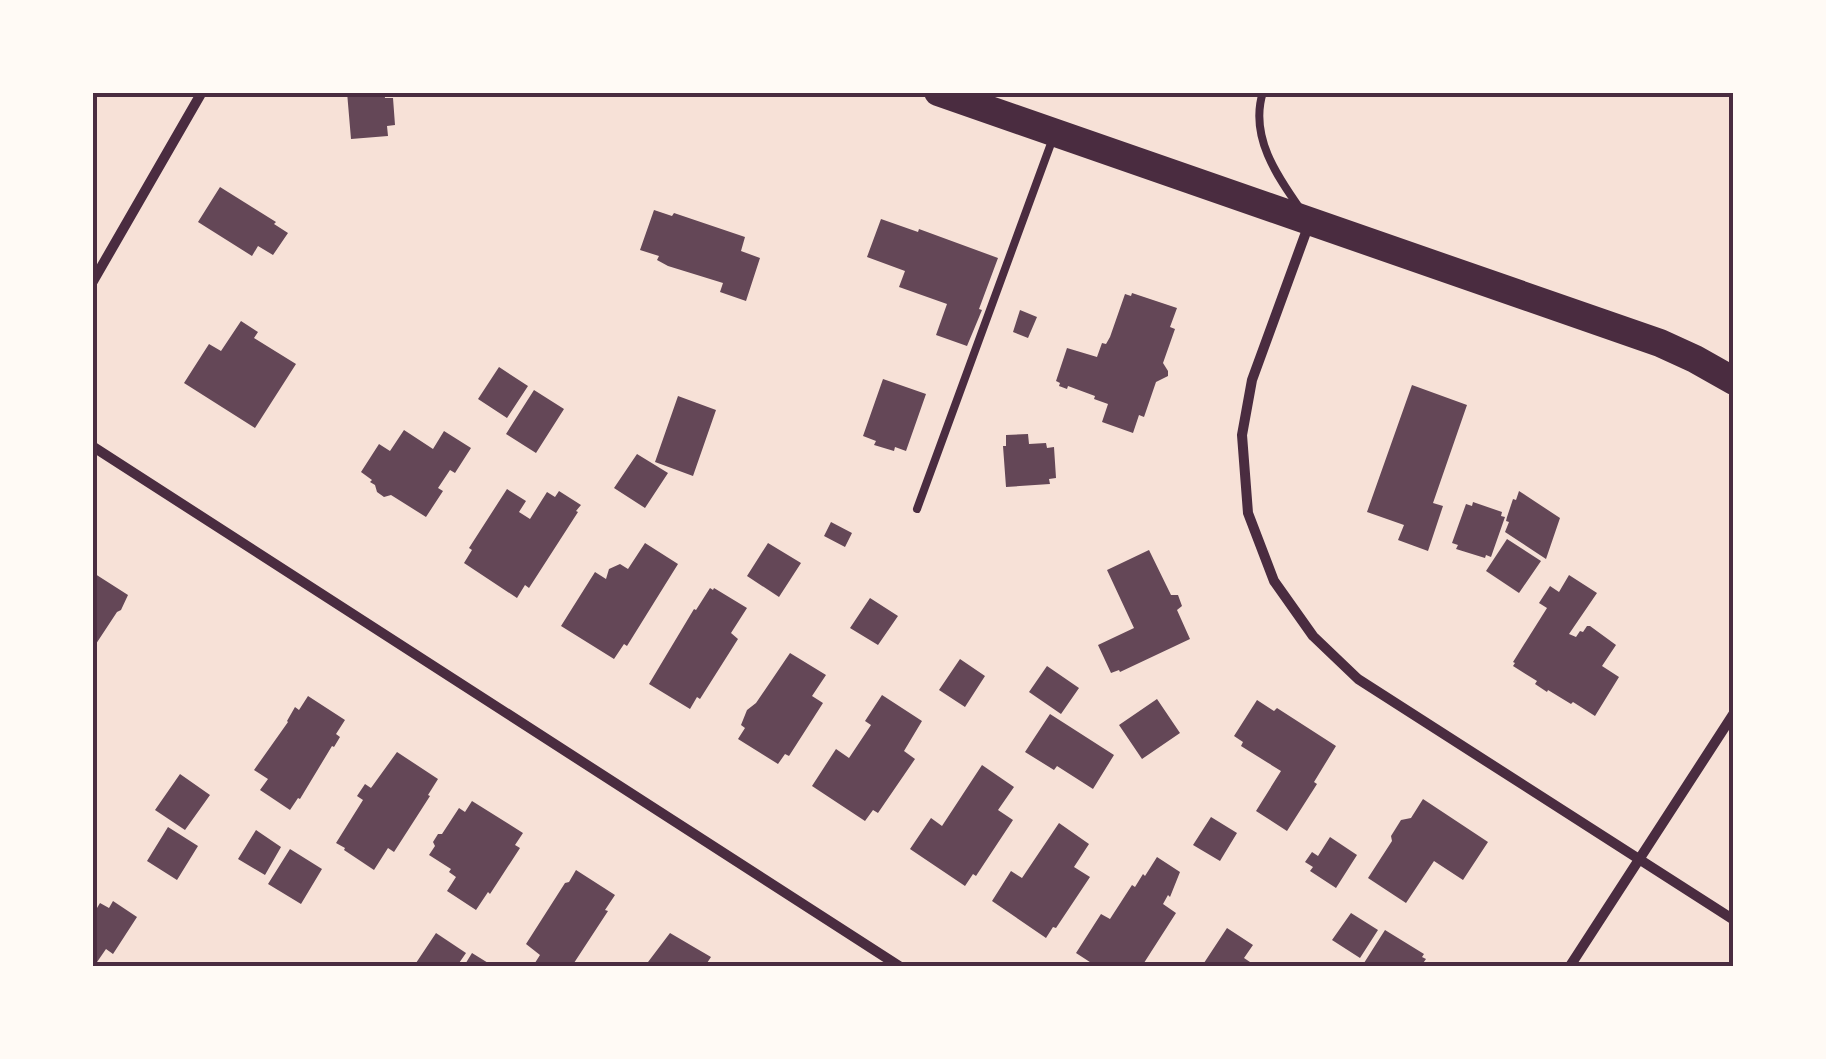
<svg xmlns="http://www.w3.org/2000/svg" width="1826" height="1059" font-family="'PT Serif',serif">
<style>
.building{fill:#644757}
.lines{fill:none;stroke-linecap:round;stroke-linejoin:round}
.service{stroke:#4a2c40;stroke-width:8}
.minor{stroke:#4a2c40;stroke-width:10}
.trunk{stroke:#4a2c40;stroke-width:28}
.neatline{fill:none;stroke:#4a2c40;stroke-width:4}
</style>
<rect width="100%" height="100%" fill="#f7e1d7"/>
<!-- building -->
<path class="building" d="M347,92H384L385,98H393L395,125L387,126L388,136L351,139Z
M220,187L276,222L274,224L288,233L273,255L258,246L252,256L198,222Z
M654,210L672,216L674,213L745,237L741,251L760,258L746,301L720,292L723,283L668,266L657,260L659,256L640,250Z
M881,219L918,232L919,229L998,258L979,309L982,310L967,346L936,335L947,304L899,287L905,271L867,257Z
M1132,293L1177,308L1170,327L1175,329L1163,363L1168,371V376L1156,382L1144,417L1139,415L1133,433L1102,422L1108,404L1094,399L1095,396L1068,386L1067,389L1059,386L1060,383L1056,381L1067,348L1097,357L1102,343L1106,344L1110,337L1125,294L1131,296Z
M1020,310L1037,317L1028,338L1013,332Z
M241,321L258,332L254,338L296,364L255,428L184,383L209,344L221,351Z
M499,367L528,386L507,418L478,399Z
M883,379L926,394L906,451L895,447L894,451L874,445L876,441L863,436Z
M1412,385L1467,405L1433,503L1443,506L1428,551L1398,540L1404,525L1367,512Z
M534,390L564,409L536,453L506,434Z
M678,396L716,410L693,476L655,462Z
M404,430L433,449L444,431L471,448L455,473L450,470L438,488L443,491L426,517L391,495L384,497L377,492L375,485L370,482L372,480L361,472L379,444L390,451Z
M1028,434L1029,444L1046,443L1047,448L1054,447L1056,478L1049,479L1050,484L1006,487L1003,446H1006V435Z
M637,454L668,473L645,508L614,488Z
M507,489L526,501L519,512L530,519L547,492L555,497L559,491L581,505L576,511L578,512L529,588L525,585L517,598L464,563L472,550L469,548Z
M1519,491L1560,518L1546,559L1505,532L1509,522L1506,521L1507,517L1513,499L1516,500Z
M1473,502L1502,512L1501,516L1505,517L1491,557L1486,555L1485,558L1456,549L1458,545L1452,543L1466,504L1472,506Z
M831,522L852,533L845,547L824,536Z
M1507,539L1541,561L1519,593L1486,571Z
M645,543L678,564L627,646L624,644L614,659L561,626L595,572L606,579L609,569L620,564L628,569Z
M768,543L801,563L779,597L747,576Z
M1149,550L1171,595H1178L1182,606L1177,610L1190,639L1120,672L1119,670L1111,673L1098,645L1134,628L1107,570Z
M92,572L128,595L121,610L117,612L92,650Z
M1569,575L1597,593L1569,634L1576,637L1580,631L1583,632L1587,626H1590L1616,645L1602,666L1619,677L1595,716L1573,702L1571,704L1548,690L1547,692L1535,684L1537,681L1513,666L1515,663L1513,662L1547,608L1539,603L1550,586L1559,592Z
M710,588L713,590L714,588L747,608L731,633L738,639L700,699L697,697L690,709L649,684L694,609L696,610Z
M870,598L898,616L878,645L850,628Z
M790,653L826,675L812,696L823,703L789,756L785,754L778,764L738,739L745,728L741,725L747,710L756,703Z
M960,659L985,676L965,707L939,690Z
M1047,666L1079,688L1061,714L1029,692Z
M882,695L922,721L904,751L915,759L878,813L873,810L865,821L812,786L836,749L849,758L871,725L865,721Z
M308,696L345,720L336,734L340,737L334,747L332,746L300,799L298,798L290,810L260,790L268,779L254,770L288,722L287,721L295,707L299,710Z
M1157,699L1180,733L1142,759L1119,725Z
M1257,700L1274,711L1277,708L1336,746L1314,782L1317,784L1287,831L1256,811L1281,771L1241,746L1243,742L1234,736Z
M1050,714L1114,755L1093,789L1057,766L1054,770L1025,752Z
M397,752L438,779L428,795L430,796L394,852L388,848L374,870L344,850L345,848L336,843L363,800L357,796L365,784L371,788Z
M982,765L1014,787L998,810L1013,820L976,876L973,874L965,886L910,849L931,818L942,826Z
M180,774L210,795L185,830L155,810Z
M1423,799L1488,842L1463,880L1434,861L1406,903L1368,878L1392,841L1391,836L1401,820L1411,818Z
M472,801L523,833L515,845L520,848L490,894L488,892L476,910L447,891L456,877L449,872L451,869L429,855L435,846L433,842L438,834H442L459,808L465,812Z
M1211,817L1237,833L1220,861L1193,845Z
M1059,823L1089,844L1074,867L1090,877L1056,928L1053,927L1046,938L992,901L1011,871L1022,878Z
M168,827L198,846L177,880L147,861Z
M256,830L281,847L265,875L238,859Z
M1330,837L1357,855L1336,888L1310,871L1313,867L1305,862L1312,852L1318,856Z
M290,849L322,869L301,904L268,884Z
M1157,857L1180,872L1170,897L1168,895L1163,904L1176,913L1142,966H1096L1076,953L1101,914L1110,919L1132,885L1135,887L1143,874L1145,876Z
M576,870L615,895L605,910L608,911L572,966H533L540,955L526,944L565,883L569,882Z
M113,901L137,917L113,954L106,949L95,965L92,963V905L97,908L100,903L109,908Z
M1351,913L1378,930L1360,958L1332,940Z
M1227,928L1253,945L1244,958L1256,966H1202Z
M1385,930L1424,954L1422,957L1426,959L1421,966H1369L1364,963Z
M436,933L466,953L457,966H414Z
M670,933L711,957L705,966H645Z
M472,953L493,966H464Z"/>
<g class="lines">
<!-- service -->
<path class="service" d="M1263,92C1249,136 1277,176 1301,210
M917,509L1053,138"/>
<!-- minor -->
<path class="minor" d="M1309,224L1252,380L1242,435L1248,513L1274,581L1313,636L1358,679L1734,920
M92,283L202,92
M92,446L899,966
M1570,966L1734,713"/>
<!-- trunk -->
<path class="trunk" d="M938,92L1660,343L1695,359L1734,381"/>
</g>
<!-- border -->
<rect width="1826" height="1059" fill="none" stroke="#fffaf5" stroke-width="190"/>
<rect x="95" y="95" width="1636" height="869" class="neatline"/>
</svg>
